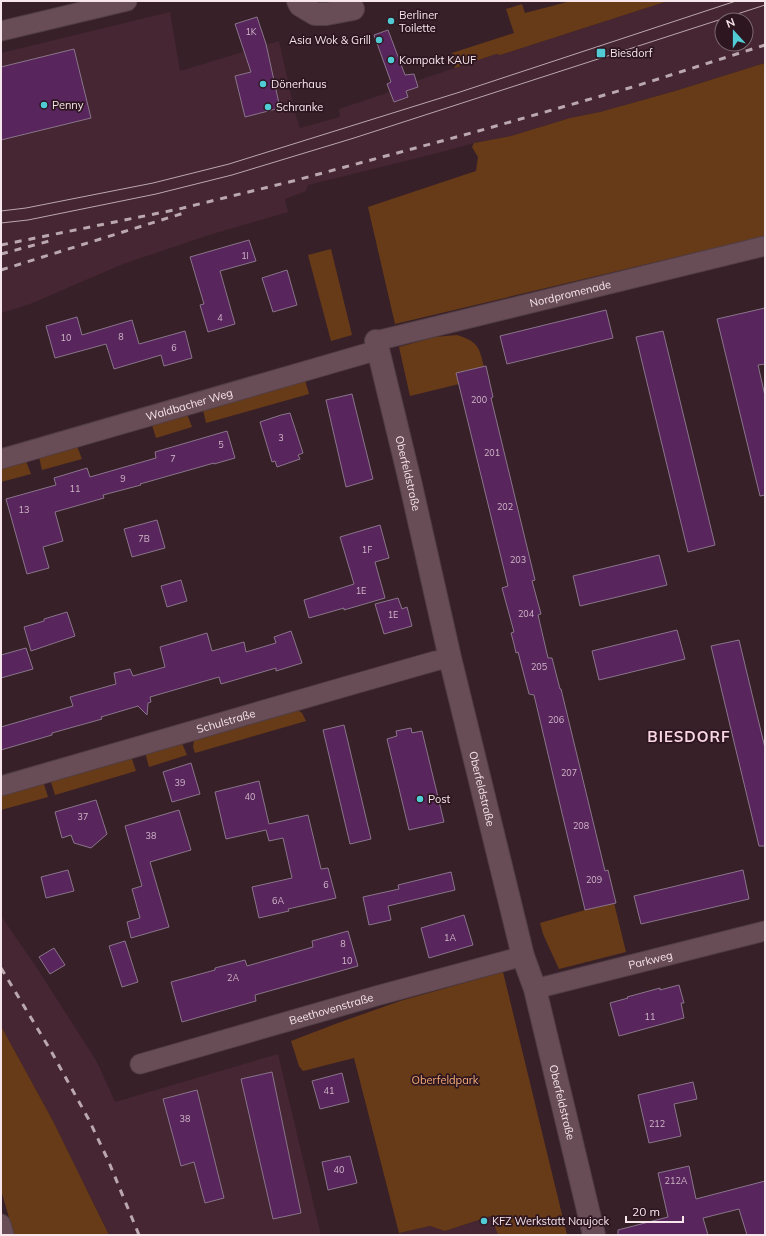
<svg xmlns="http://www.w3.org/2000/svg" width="766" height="1236" font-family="Mulish,sans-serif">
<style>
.built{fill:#452632;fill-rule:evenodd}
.green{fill:#673b17}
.building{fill:#58255c;stroke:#89758a}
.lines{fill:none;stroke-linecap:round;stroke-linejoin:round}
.minor-casing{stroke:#523e46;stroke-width:21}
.tertiary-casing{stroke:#523e46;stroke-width:24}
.minor{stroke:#684c56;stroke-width:19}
.tertiary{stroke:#684c56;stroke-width:22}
.tram{stroke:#bba8ae;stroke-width:1}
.rail{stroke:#bba8ae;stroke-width:3;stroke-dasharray:7 7;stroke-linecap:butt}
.poi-dot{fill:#51ccd5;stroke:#2e1620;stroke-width:1.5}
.labels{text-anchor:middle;stroke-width:3.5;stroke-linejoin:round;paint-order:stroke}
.number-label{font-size:9px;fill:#cfb6c7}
.poi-label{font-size:11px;fill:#f7e6eb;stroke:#2e1620;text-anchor:start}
.street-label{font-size:11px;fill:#f7e6eb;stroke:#2e1620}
.park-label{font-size:11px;fill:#f6ac77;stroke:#2e1620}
.district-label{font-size:15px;font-weight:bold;letter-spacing:1px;fill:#f8d6e2;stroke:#2e1620}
</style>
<rect width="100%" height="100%" fill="#382029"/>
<!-- built -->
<path class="built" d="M668,1H765V63L675,91L600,112L570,118L511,136L474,143L438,153L308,185L306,191L285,199L288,212L209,235L123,264L30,304L1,313V53L170,12L180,71L279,41L295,113L300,128L340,117L339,109L390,92L387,84L414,75L416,81L419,80L496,54L500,55ZM722,20H746V44H722Z
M1,916L35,965L97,1062L115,1102L278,1054L321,1235H109L53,1121L1,1026Z
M492,1216L498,1235H399V1233L430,1226L445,1231Z"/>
<!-- green -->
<path class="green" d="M571,1H668L500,55L496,54L455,68L452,53L514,33L506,9L522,4L525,13Z
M765,63V236L395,324L368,207L476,171L478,157L472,147L474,143L511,136L570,118L600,112L675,91Z
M331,249L352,335L331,341L308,255Z
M457,335C478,342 479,346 484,367L459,384L410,396L399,347L435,337Z
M305,380L309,394L206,423L203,410Z
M187,414L192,427L156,438L152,425Z
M77,446L82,459L42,470L39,457Z
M26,461L31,474L1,482V468Z
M296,709L302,713L306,721L195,753L193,747L194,740Z
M181,741L187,755L149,767L145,752Z
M131,756L136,771L55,795L50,779Z
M43,781L48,797L1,810V795Z
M614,903L626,952L559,969L543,934L540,923L585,910Z
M503,972L567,1235H498L491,1216L445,1231L430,1226L399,1233L354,1058L303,1071L299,1066L291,1041L338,1023L400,1001Z
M1,1026L53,1121L109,1235H14L1,1190Z"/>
<!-- building -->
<path class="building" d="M257,17L266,44L280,108L245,117L235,76L251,72L235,24Z
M388,30L405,75L414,74L418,87L406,91L408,97L394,102L387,84L391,82L374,35Z
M74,49L91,118L1,140V67Z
M249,240L256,261L220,271L235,324L208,332L200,305L204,304L190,257Z
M287,270L297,305L273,312L262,278Z
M765,308V364L758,365L765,396V495L760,496L717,319Z
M606,310L613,338L507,364L500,336Z
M77,317L82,335L132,320L139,344L185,331L192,358L164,366L161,355L114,369L106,344L55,358L46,326Z
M663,331L715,545L688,552L636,337Z
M486,366L493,397L491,398L535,580L532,581L541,614L538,615L548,658H552L560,689H561L605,871L608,870L616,903L585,910L534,695L529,694L518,652L516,653L514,644L511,633L514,632L502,588L508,586L456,373Z
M352,394L373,479L346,487L326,400Z
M290,413L303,453L298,455L300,459L277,467L275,461L272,462L260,422L281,415Z
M227,431L235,458L214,464V463L140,484L141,485L103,495L104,498L55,512L63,541L43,547L49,568L27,574L6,499L56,485L54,478L87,468L90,477L156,458L155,452Z
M157,520L165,548L132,557L124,529Z
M380,525L389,558L375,562L385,598L344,610V608L309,618L304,600L354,584L340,537Z
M659,555L667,585L580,606L573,576Z
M181,580L187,601L167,607L161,586Z
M398,598L402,609L407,607L412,626L384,634L375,604Z
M67,612L75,636L31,651L24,627L44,621V619Z
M677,630L685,659L599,680L592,651Z
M291,631L302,663L276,671V668L221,684L219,677L150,697L151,702L148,703L147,715L138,706L101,717L102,719L52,733V735L1,750V727L73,706L70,697L116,684L114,673L130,669L133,676L165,667L160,647L207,633L212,651L244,642L246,652L276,643L274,637Z
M739,640L765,748V846H759L711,646Z
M26,648L33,669L1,678V655Z
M344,725L371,839L350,844L323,730Z
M411,728L412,733L422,731L444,822L409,830L387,739L397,736L396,731Z
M191,763L200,794L172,802L163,772Z
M259,781L269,824L308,815L321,869L328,868L336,898L288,909L289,911L259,918L252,887L292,878L283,838L269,841L266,830L226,839L215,792Z
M96,800L107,834L91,848L74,843L71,835L62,838L55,812Z
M179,810L191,850L150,862L169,927L131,938L127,922L140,918L132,889L142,886L125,826Z
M68,870L74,891L46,898L41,877Z
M743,870L749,899L641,924L634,896Z
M451,872L455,890L388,906L391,920L369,925L363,897L399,889L398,885Z
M464,915L473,945L429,958L421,928Z
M348,931L358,966L255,995L256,1001L182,1022L171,982L215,970V968L245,960L247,966L313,947L312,941Z
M125,941L138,982L122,987L109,946Z
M54,948L65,965L50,974L39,957Z
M679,985L684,1003H681L684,1018L619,1036L610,1003L628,998L627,997L660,988V990Z
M272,1072L301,1213L273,1219L241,1079Z
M342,1073L349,1102L320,1109L312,1081Z
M693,1082L697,1099L674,1104L681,1136L649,1143L638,1095Z
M197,1090L224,1198L205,1203L194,1162L181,1166L163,1099Z
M350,1156L357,1183L328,1190L322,1162Z
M689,1166L696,1199L765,1181V1235H747L739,1209L703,1218L708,1235H618V1230L668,1217L658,1173Z"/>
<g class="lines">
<defs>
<g id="minor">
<path d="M1,31L127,1"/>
<path id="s1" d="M376,341L765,246"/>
<path id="s2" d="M1,459L378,350"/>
<path id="s3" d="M1,786L344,687L435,661L450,658"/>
<path id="s4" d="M535,989L765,931"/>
<path id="s5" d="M140,1064L376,996L523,956"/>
<path d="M1,1224L4,1235"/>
</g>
<g id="tertiary">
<path d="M298,1L300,5L315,14H326L353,9"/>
<path id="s6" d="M376,341L410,481L450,658L523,956L535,989L594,1235"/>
</g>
</defs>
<!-- minor casing -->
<use href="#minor" class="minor-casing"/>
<!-- tertiary casing -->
<use href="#tertiary" class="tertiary-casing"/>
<!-- minor -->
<use href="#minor" class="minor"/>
<!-- tertiary -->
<use href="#tertiary" class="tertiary"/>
<!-- tram -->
<path class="tram" d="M1,211L26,208L153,183L229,164L460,92L736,1
M1,223L28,220L156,194L232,175L354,138L765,5"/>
<!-- rail -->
<path class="rail" d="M1,245L179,209L293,181L475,132L636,86L765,45
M1,254L53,240
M1,270L187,212
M1,968L51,1051L89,1120L108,1160L139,1235"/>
</g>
<!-- markers -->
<g class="poi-dot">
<circle cx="391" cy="21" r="4"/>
<circle cx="379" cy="40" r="4"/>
<rect x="596" y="48" width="10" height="10" rx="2"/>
<circle cx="391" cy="60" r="4"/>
<circle cx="263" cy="84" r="4"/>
<circle cx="44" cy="105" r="4"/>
<circle cx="268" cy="107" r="4"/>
<circle cx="420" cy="799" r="4"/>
<circle cx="484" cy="1221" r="4"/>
</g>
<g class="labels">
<!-- number labels -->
<g class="number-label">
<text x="251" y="35">1K</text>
<text x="245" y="259">1I</text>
<text x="220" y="321">4</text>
<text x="121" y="340">8</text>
<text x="66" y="341">10</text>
<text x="174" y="351">6</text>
<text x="479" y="403">200</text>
<text x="281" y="441">3</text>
<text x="221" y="448">5</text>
<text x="492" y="456">201</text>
<text x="173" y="462">7</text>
<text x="123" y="482">9</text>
<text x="75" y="492">11</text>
<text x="505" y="510">202</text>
<text x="24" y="513">13</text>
<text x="144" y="542">7B</text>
<text x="367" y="553">1F</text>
<text x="518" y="563">203</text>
<text x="361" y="594">1E</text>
<text x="526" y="617">204</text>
<text x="393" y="618">1E</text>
<text x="539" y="670">205</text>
<text x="556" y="723">206</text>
<text x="569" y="776">207</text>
<text x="180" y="786">39</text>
<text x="250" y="800">40</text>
<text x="83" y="820">37</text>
<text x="581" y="829">208</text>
<text x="151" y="839">38</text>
<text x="594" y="883">209</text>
<text x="326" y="888">6</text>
<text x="278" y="904">6A</text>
<text x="450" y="941">1A</text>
<text x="343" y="947">8</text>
<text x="347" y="964">10</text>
<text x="233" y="981">2A</text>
<text x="650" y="1020">11</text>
<text x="329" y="1094">41</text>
<text x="185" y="1122">38</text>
<text x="657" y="1127">212</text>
<text x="339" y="1173">40</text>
<text x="676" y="1184">212A</text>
</g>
<!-- poi labels -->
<g class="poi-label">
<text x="399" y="19">Berliner<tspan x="399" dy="13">Toilette</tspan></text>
<text x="371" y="44" text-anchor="end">Asia Wok &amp; Grill</text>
<text x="610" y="57">Biesdorf</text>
<text x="399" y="64">Kompakt KAUF</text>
<text x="271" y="88">Dönerhaus</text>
<text x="52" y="109">Penny</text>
<text x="276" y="111">Schranke</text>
<text x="428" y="803">Post</text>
<text x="492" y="1225">KFZ Werkstatt Naujock</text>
</g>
<!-- street labels -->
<g class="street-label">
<text dy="4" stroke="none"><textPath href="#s1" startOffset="200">Nordpromenade</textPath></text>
<text dy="4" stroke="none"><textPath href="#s2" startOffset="196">Waldbacher Weg</textPath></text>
<text dy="4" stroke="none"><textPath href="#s6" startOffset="136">Oberfeldstraße</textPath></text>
<text dy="4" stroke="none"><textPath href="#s3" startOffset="234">Schulstraße</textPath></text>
<text dy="4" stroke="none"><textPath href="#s6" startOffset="460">Oberfeldstraße</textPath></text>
<text dy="4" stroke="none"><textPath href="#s4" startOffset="119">Parkweg</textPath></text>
<text dy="4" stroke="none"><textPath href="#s5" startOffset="199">Beethovenstraße</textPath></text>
<text dy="4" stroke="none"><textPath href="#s6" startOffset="784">Oberfeldstraße</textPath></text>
</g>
<!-- park labels -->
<g class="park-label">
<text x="445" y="1084">Oberfeldpark</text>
</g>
<!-- district labels -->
<g class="district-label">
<text x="689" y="742">BIESDORF</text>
</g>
</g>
<!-- border -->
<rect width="766" height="1236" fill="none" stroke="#f7e6eb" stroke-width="4"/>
<!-- north arrow -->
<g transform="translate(734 32) rotate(339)"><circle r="19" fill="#2e1620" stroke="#7e6971"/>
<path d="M0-3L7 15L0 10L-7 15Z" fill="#51ccd5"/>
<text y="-6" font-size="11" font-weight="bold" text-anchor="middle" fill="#f7e6eb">N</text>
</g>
<!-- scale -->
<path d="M626 1216v6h57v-6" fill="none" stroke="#f7e6eb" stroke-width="2"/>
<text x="632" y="1216" font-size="12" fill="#f7e6eb" stroke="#2e1620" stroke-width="3" paint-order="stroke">20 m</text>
</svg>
